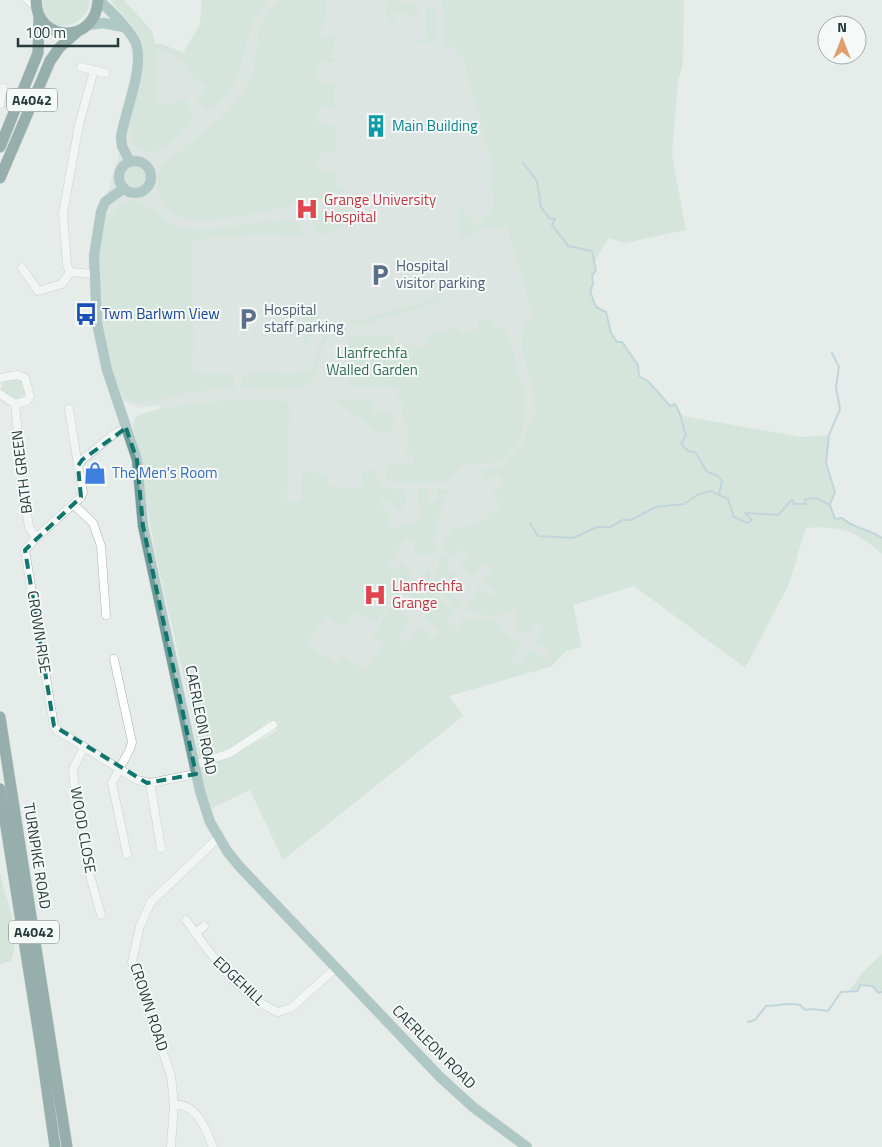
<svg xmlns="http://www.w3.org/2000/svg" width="882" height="1147" font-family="'Titillium Web',sans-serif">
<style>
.built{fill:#d3dcda}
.green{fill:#c1dbcc;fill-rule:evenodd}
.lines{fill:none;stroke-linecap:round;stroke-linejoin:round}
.stream{stroke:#94b9ca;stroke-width:2}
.minor-casing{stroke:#a8b4b2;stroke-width:9}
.major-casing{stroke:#c2c8c8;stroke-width:11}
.highway-casing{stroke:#c2c8c8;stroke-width:12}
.minor{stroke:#fff;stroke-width:8}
.major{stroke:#6f9c99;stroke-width:10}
.highway{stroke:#366563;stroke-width:11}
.marked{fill:none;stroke:#0f766e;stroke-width:4;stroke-dasharray:10 6;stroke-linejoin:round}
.labels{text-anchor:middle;stroke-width:4;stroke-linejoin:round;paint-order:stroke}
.shield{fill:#f5f9f8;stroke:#647573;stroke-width:1}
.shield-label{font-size:14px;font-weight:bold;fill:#263c3a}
.culture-label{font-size:15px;fill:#0d838f;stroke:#f5f9f8;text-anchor:start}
.health-label{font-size:15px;fill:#be3a42;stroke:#f5f9f8;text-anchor:start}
.service-label{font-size:15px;fill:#4e5e75;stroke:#f5f9f8;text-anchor:start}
.transit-label{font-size:15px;fill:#164399;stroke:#f5f9f8;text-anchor:start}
.park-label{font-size:15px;fill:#356e55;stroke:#f5f9f8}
.street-label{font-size:15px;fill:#263c3a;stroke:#f5f9f8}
.shop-label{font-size:15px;fill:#366cbe;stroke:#f5f9f8;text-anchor:start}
</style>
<rect width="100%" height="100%" fill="#e5ecea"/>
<!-- built -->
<path class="built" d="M202,0H486L542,324L520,332L521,346L534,393L557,618L552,666L449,696L463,716L283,860L279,734L269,720L258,724L161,409L158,405L138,408L124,401L114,376L101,329L98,264L105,202L141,76L143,48L162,44L183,53L200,25Z"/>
<!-- green -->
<path class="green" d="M41,0H90C89,21 58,38 45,15C43,11 42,5 41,0Z
M111,0H124L152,31L155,44H162L183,53L200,25L202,0H270C234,30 253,90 208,109L203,107L197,98L207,86L195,80L183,61L162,49L156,51V103C166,107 176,103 185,98L192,113V122C179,135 165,153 146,152C114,150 145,72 144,54C143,29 123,19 111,0Z
M283,0H325L326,11L319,37L327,39L329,34L336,36L330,58L335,59V62H319L315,77L322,82L334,85L335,107H321L316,122L331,127L335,123L336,153H320L321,157L319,158L315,168L331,174L333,170H336L335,184L350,190C311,201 222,227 184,218C173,215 164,206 160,195C156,185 157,176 162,166C188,141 238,113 251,78C262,49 249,22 283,0Z
M388,0L413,3L417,9L416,17L412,18L408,12L393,14L396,21H390L386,14Z
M441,0H684L683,64L678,81L672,155L686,230L625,243L609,238L594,262L596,270L592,276C594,294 585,301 606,312L611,333L617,342H622L638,365L639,376L648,381L670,406L675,404L683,416L801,437L829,435L826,463L835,492L830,505L835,518H842C853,529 868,530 882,538V554C854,530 842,526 806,528L788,586L745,668L634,586L573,605L582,647L566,651L552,666L449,696L463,716L283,860L250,790L212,808L207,802L198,767L240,751L277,731L269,720L254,735L224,750L199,758L192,712L157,562L133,424L135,418C145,411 160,409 172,407C215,400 245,398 289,401L287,503L301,500L302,472L327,474V486L358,487L362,485V470H375L380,487L406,490V501L400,510L383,499L379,504L393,514L387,522L397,529L403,521L413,526L423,511L417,504L419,488H428V500H437L438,488L451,491L450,494H445L436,528V532L432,544L438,547L435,554H415L414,541L412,543L405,539L388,567L395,571L400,563L411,570L408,576L418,582L426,569L431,571C427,587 441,602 454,611L447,622L457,629L464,618H490L501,624L498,629L521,644L511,660L519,666L530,649L547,659L551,652L535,642L544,628L535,622L527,635L514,627L519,617L514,609C497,619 484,616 465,609L479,587L494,597L498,592L483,582L492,568L483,562L475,575L460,565L467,554L460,549L454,557L443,550L446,536L454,527L473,526L500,508L493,491L505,483L499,474L486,481L479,469L499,467L506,463L523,443L530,421L536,413L534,393L521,346L520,331L524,330V322L534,318L507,227L495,231L494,226L472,232L471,236L462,238L459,236V210H462L478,226L494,206V195L487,185L492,180V166L463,55H457V47L445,46V13ZM407,587L405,593L412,599L408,605L414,609L423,598L432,605L423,618L440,630L434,638L419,627L407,643L398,636L410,620L392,607L372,635L384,643L366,671L343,656L337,665L306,644L326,616L345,628L357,612L374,624L400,590Z
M426,6L431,7L435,12V43H415L416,39H422L426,36Z
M124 177a11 11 0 1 1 22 0a11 11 0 1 1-22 0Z
M130,200C155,204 164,225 184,228C220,233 257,219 292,220C299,224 302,229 304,236L252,235L192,240L193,374H234L233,388C217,390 200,391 184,394C172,396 146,406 135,403C99,392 96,249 103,217C114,215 118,203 130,200Z
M349,208L356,214L354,224L321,235L314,232L311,215L313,212Z
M441,291L436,302L364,325L345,324L433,299Z
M316,301L320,317L307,344L304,343L303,305Z
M477,319L493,321L495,326C514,331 513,350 516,367C518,374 522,381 524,389C528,415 523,445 501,462L462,465L446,482H389L386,478L387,465L390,462L413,464L414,455L407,454L409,423L403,422L402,404L399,401L400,387H349V336H394V350L415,344L417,348L428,345L426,338L423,339L422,337L458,327L460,334L479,328Z
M329,330L331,331C329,339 321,345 319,354C317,360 320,368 317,373C306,398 264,388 242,387L243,374L309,372C319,359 316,342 329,330Z
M16,377L21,379L25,393L22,398L14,399L1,391L3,380Z
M335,400H372V413L393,414L392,433H378Z
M442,556L451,559L445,569L456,576L445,591L463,603L453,609L434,584Z
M0,874C7,901 21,933 11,961L0,964Z
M882,954V992L878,993L873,986L860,985L858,991L850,990L862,973Z"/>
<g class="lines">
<!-- stream -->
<path class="stream" d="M523,163L537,181L541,207L549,218L555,219L552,225C557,233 563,238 568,246L592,251L596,270L592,276L593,284L590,291L596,307L606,312L611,333L617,342H622L638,365L639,376L648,381L670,406L675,404C682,415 681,423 686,435L681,444L688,451L695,452L707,472L718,476L722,481L719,495L728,499L734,517L748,523L752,520L745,513L778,515L792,500L794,504H806L805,499L816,498L830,505L835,519L842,518C854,529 869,529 882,538
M830,504L835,492L826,463L829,435L840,409L836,387L839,367L832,353
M530,523L538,536L573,538L597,527H610L623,520H631L656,507L684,504L699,494L710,491L719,495
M748,1022L755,1020L766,1006C778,1006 788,1002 800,1005L805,1010L811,1009L828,1011L841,992L858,991L860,985L873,986L878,993L882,992"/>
<defs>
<path id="minor" d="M28,0L36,7
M81,67L105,73
M0,104L3,88
M22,268L38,291L62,284L70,272
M93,274L70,272L67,265L63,213L79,125L94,70
M0,378L17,375L25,378L30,396L27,401L15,404L0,394
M15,404L25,503L29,527L36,538
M69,409L78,466
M126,428L114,434L82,460L78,466L83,492L81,497L36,538L25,550L54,726L57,730L137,780L150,783L196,774
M73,504L93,523L101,546L106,615
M114,659L132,742L130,749L112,783L127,854
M84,747L73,769L74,782L87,865L101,915
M194,765L230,753L273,725
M150,783L161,848
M186,920C210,953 238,995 278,1012L291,1008L336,968
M196,933L204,926
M174,1104C198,1105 205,1128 213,1147
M171,1147L174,1104L171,1076L132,962L140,926L151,902L218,838"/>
<path id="major" d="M99,0C111,12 127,26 135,41C146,64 125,111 121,137L122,146L130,162
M88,25L103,23L124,27
M119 177a16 16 0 1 1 32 0a16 16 0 1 1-32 0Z
M124,188L105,202L101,212L94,256L97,323L107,370L137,460L143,526L200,791L210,822L227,851L240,867L440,1077L473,1107L527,1147"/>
<path id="highway" d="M36,0C36,43 96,45 98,0
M0,147L38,53L39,17
M0,178L50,61L59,48L77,32
M0,717L67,1147
M0,789L41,1048L55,1147"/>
</defs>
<!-- minor casing -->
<use href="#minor" class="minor-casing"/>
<!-- major casing -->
<use href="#major" class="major-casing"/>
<!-- highway casing -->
<use href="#highway" class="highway-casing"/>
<!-- minor -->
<use href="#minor" class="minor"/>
<!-- major -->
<use href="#major" class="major"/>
<!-- highway -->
<use href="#highway" class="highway"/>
</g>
<!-- marked area -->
<path d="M0 0H882V1147H0ZM126,428L137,460L143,526L196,774L147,783L54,726L25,550L81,497L78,466L82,460Z" fill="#e5ecea" fill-opacity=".55" fill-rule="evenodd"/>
<path class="marked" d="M126,428L137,460L143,526L196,774L147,783L54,726L25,550L81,497L78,466L82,460Z"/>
<!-- icons -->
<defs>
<symbol id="building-bare" viewBox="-9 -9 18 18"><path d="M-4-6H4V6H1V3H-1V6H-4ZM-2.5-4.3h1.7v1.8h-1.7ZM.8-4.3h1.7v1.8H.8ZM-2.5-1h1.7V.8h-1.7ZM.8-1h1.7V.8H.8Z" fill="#0f9aa8" stroke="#f5f9f8" stroke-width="2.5" paint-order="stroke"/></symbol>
<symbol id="hospital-bare" viewBox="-9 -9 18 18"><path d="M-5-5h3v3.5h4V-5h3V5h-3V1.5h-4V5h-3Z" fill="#e0444e" stroke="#f5f9f8" stroke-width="2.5" paint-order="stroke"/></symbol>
<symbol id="parking-bare" viewBox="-9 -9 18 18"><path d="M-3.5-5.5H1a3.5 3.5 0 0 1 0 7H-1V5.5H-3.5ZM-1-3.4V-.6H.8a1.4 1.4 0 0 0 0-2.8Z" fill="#5c6f8a" stroke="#f5f9f8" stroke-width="2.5" paint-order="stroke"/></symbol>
<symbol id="bus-bare" viewBox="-9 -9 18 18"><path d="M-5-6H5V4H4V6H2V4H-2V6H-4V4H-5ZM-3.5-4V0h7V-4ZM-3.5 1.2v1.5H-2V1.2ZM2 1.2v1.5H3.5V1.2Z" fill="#1a4fb4" stroke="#f5f9f8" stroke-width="2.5" paint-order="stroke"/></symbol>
<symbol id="shop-bare" viewBox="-9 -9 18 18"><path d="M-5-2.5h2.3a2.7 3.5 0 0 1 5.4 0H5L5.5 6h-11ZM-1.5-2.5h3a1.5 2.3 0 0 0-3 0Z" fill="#3f7fe0" stroke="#f5f9f8" stroke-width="2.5" paint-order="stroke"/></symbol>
</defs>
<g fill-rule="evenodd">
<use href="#building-bare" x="360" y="110" width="32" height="32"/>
<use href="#hospital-bare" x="291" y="193" width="32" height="32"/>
<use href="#parking-bare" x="364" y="259" width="32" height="32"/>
<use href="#bus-bare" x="70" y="298" width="32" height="32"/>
<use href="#parking-bare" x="232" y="303" width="32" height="32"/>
<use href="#shop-bare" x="79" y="457" width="32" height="32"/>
<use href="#hospital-bare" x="359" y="579" width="32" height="32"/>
</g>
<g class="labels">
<!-- shield labels -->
<g class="shield">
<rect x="7" y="88.5" width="50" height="23" rx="4"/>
<rect x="9" y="920.5" width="50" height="23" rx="4"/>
</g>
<g class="shield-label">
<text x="32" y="105">A4042</text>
<text x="34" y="937">A4042</text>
</g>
<!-- culture labels -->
<g class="culture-label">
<text x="392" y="131">Main Building</text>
</g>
<!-- health labels -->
<g class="health-label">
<text x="324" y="205">Grange University<tspan x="324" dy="17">Hospital</tspan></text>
<text x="392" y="591">Llanfrechfa<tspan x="392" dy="17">Grange</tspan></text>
</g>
<!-- service labels -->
<g class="service-label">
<text x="396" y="271">Hospital<tspan x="396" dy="17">visitor parking</tspan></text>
<text x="264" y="315">Hospital<tspan x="264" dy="17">staff parking</tspan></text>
</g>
<!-- transit labels -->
<g class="transit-label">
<text x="102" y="319">Twm Barlwm View</text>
</g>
<!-- park labels -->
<g class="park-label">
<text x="372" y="358">Llanfrechfa<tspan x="372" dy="17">Walled Garden</tspan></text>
</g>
<!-- street labels -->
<g class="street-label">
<text transform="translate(22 472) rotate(-97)" y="5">BATH GREEN</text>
<text transform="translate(39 632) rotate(81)" y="5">CROWN RISE</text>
<text transform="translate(201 720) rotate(79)" y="5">CAERLEON ROAD</text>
<text transform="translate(83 830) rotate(80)" y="5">WOOD CLOSE</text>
<text transform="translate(37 856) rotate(81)" y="5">TURNPIKE ROAD</text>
<text transform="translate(239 981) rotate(43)" y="5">EDGEHILL</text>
<text transform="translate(149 1007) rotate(72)" y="5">CROWN ROAD</text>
<text transform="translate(434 1047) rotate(45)" y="5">CAERLEON ROAD</text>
</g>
<!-- shop labels -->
<g class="shop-label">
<text x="112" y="478">The Men's Room</text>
</g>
</g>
<!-- north arrow -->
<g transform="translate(842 40)"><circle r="24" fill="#f5f9f8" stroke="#a2adac"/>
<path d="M0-4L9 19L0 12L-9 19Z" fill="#e19e6e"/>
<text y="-8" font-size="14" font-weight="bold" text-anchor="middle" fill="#263c3a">N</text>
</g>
<!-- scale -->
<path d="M18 38v8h100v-8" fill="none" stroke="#263c3a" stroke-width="2.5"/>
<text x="25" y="38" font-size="15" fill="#263c3a" stroke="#f5f9f8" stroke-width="4" paint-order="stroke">100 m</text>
</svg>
